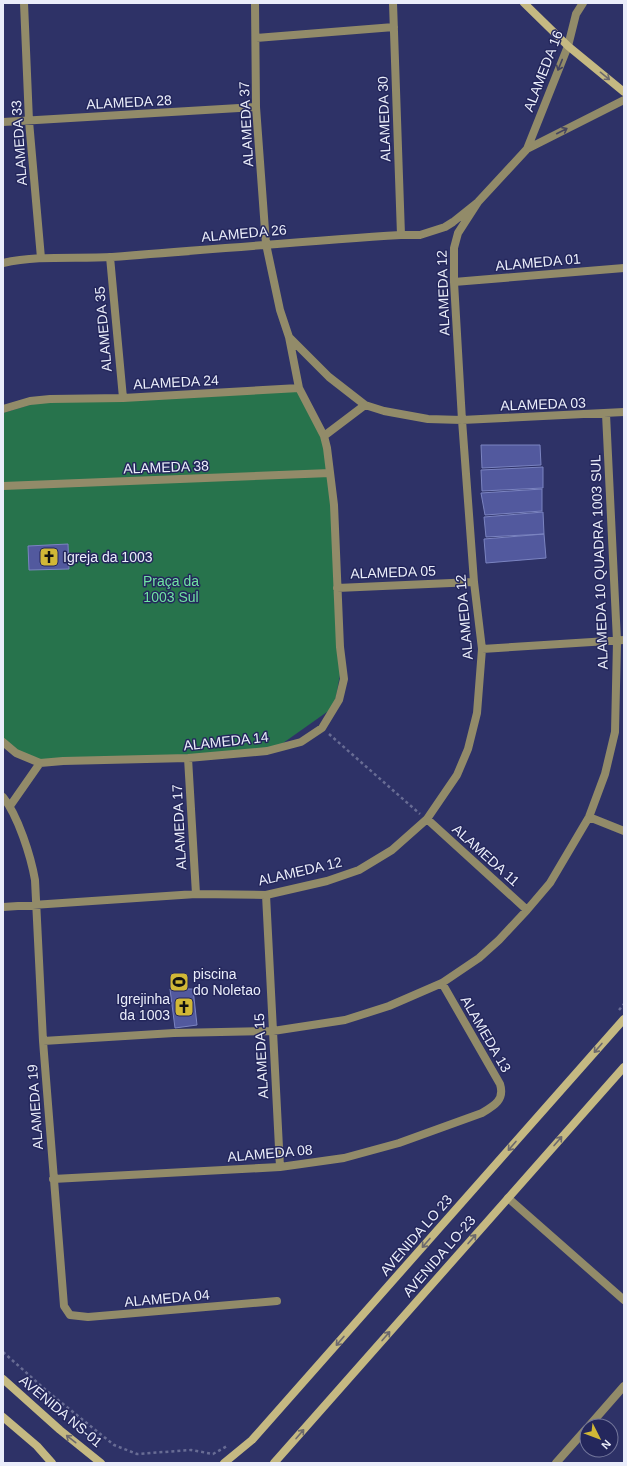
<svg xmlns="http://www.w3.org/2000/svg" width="627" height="1466" font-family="Arial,sans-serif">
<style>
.green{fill:#27734c}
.water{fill:#707ac1}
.building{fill:#52599e;stroke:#7b84c1}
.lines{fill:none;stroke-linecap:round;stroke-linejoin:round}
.path{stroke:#686c94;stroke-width:2.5;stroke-dasharray:3 3;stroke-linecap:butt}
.street{stroke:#928b69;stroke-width:8}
.secondary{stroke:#c5b982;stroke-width:8}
.oneway{stroke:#454560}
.oneway2{stroke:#6c696d}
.labels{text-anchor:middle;stroke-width:3;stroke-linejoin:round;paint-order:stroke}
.street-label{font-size:14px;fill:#eaedfa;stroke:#24275c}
.poi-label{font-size:14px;fill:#eaedfa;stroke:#24275c;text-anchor:start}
.park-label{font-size:14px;fill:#71e3a3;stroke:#24275c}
</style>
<rect width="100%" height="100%" fill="#2e3267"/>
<!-- green -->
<path class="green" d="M299,388L324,436L334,505L342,664L334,707L269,753L38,763L3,742V413L50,399Z"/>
<!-- water -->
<path class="water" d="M173,975H184L186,988L174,989Z"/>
<!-- building -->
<path class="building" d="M481,445H540L541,465L482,468Z
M543,467V488L482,491L481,470Z
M542,489V511L485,515L481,493Z
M543,512L544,534L486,537L484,517Z
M544,534L546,558L486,563L484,539Z
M68,544L69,569L29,570L28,546Z
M170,989H193L197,1025L175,1028Z"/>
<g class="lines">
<!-- path -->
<path class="path" d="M329,734L420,814
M619,1010L624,1004
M3,1352L47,1391L114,1445L137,1454L191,1450L213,1454L227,1446"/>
<!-- street -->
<path class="street" d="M24,3L29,121L41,258
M255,3L256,107L266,244L280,310L289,337L329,377L365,405L384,411L428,419L462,420L624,412
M393,3L401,235
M256,38L394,27
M3,122L256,107
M527,149L624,100
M110,257L123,398
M3,263C39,255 75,259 112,257C208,250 304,241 401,235H420L445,227L453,222L478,202L527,149L568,46L576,14L583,3
M454,282L624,268
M3,409L30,401L50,399L123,398L299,388
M324,436L365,405
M3,486L330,473
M337,588L474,582
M482,649L624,640
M3,742L16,753L40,763L63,761L188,758L267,751L301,742L322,728L339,700L344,679L340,647L334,505L327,448L324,436L299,388L289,337
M188,758L196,894
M3,797C18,815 31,857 35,880L43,1041L64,1306L70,1315L88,1317L277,1301
M10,806L40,763
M589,817L624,831
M427,819L527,910
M266,895L280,1167
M3,907L196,894L266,895L327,881L359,870L392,850L427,819L457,775L468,749L477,713L482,649L474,582L462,420L454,282V248L458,233L478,202
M43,1041L174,1033L273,1031L345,1020L389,1006L442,983L479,958L499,940L527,910L550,883L589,817L605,774L615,732L617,641L606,414
M53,1179L280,1167L344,1158L399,1143L482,1113C494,1106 505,1100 500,1084L442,983
M508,1198L624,1300
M589,1426L624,1386
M556,1463L587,1428"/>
<!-- secondary -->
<path class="secondary" d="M524,3L568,46L624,92
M3,1379L60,1430L101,1463
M3,1417L37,1446L52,1463
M224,1463L252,1440L624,1019
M274,1463L624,1067"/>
</g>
<!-- one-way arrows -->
<defs><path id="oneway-shaft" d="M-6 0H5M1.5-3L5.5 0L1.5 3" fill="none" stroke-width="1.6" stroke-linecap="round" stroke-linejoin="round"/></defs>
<g class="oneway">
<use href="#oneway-shaft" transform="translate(560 65) rotate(112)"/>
<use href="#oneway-shaft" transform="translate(562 131) rotate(-27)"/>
</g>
<g class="oneway2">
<use href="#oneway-shaft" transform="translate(605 76) rotate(39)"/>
<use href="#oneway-shaft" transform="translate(598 1048) rotate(131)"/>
<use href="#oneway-shaft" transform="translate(558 1141) rotate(-49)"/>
<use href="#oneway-shaft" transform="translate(512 1146) rotate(131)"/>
<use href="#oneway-shaft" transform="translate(472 1239) rotate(-49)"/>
<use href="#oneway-shaft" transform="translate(426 1243) rotate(131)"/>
<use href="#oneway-shaft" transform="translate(386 1336) rotate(-49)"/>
<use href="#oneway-shaft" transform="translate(340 1341) rotate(131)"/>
<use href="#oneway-shaft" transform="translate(300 1434) rotate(-49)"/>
<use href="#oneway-shaft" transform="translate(71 1439) rotate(-142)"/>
</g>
<!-- icons -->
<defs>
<symbol id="church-square" viewBox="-11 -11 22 22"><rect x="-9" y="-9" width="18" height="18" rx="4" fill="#d1b736" stroke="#24275c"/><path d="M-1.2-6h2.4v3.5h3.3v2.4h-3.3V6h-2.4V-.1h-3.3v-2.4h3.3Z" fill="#111"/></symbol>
<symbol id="stadium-square" viewBox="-11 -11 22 22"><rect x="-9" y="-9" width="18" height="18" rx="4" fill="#d1b736" stroke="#24275c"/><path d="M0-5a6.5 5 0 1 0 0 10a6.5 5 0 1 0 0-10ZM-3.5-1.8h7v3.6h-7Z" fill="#111"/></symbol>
</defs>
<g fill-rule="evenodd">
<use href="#church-square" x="38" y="546" width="22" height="22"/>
<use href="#stadium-square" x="168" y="971" width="22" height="22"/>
<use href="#church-square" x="173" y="996" width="22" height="22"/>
</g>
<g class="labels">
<!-- street labels -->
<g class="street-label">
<text transform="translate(543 71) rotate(-69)" y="5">ALAMEDA 16</text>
<text transform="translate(129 102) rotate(-3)" y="5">ALAMEDA 28</text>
<text transform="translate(384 119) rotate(-92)" y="5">ALAMEDA 30</text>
<text transform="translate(246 124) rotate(-93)" y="5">ALAMEDA 37</text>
<text transform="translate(19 143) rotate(-94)" y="5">ALAMEDA 33</text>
<text transform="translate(244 233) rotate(-5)" y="5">ALAMEDA 26</text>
<text transform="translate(538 262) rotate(-5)" y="5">ALAMEDA 01</text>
<text transform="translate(443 293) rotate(-92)" y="5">ALAMEDA 12</text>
<text transform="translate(103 329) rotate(-95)" y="5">ALAMEDA 35</text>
<text transform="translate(176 382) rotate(-3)" y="5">ALAMEDA 24</text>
<text transform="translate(543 404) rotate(-2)" y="5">ALAMEDA 03</text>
<text transform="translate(166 467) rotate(-2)" y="5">ALAMEDA 38</text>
<text transform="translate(599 562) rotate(-92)" y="5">ALAMEDA 10 QUADRA 1003 SUL</text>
<text transform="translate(393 572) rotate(-2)" y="5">ALAMEDA 05</text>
<text transform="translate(464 617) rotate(-95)" y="5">ALAMEDA 12</text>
<text transform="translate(226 741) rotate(-6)" y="5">ALAMEDA 14</text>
<text transform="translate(179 827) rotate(-93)" y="5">ALAMEDA 17</text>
<text transform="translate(486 855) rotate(42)" y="5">ALAMEDA 11</text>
<text transform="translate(300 871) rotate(-13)" y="5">ALAMEDA 12</text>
<text transform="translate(486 1034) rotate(60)" y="5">ALAMEDA 13</text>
<text transform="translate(261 1056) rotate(-93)" y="5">ALAMEDA 15</text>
<text transform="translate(35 1107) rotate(-94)" y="5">ALAMEDA 19</text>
<text transform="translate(270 1153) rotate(-5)" y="5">ALAMEDA 08</text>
<text transform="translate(416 1235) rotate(-49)" y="5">AVENIDA LO 23</text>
<text transform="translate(439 1256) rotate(-49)" y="5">AVENIDA LO-23</text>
<text transform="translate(167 1298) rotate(-5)" y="5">ALAMEDA 04</text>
<text transform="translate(61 1411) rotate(40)" y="5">AVENIDA NS-01</text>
</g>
<!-- poi labels -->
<g class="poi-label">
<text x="63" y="562">Igreja da 1003</text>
<text x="193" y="979">piscina<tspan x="193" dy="16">do Noletao</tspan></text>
<text x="170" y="1004" text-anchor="end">Igrejinha<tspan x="170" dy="16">da 1003</tspan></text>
</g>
<!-- park labels -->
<g class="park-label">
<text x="171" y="586">Praça da<tspan x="171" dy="16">1003 Sul</tspan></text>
</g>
</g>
<!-- border -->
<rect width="627" height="1466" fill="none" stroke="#eaedfa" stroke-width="8"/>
<!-- north arrow -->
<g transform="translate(599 1438) rotate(132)"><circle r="19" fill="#24275c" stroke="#73769b"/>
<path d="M0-3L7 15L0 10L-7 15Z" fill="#d1b736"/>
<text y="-6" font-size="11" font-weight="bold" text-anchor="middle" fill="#eaedfa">N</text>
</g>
</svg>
